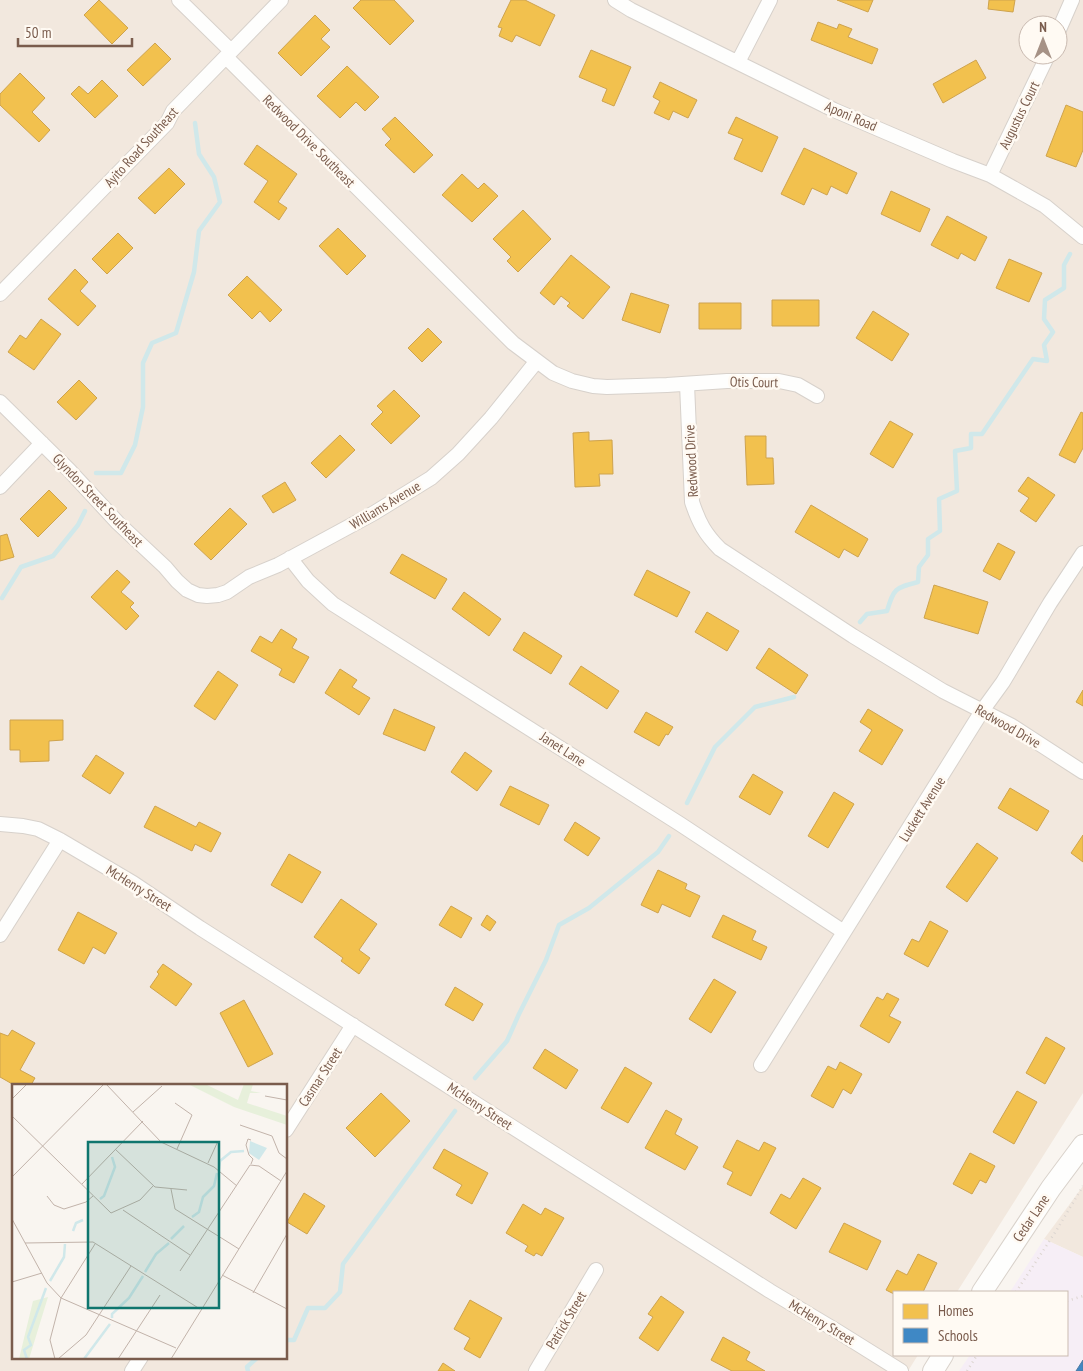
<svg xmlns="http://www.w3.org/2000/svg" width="1083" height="1371" font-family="'PT Sans Narrow',sans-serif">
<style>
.residential{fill:#f2e8de;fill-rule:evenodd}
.education{fill:#f6eef6}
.homes{fill:#f2c14e;stroke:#cea34e}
.schools{fill:#3f88c5;stroke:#517ba1}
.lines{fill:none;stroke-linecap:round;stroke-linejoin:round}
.stream{stroke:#d0e8ea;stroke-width:4.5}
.street-casing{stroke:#d7d1cb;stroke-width:16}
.secondary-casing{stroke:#d9d2cb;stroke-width:22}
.path{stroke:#dcd5d0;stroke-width:2.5;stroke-dasharray:1 4;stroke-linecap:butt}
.street{stroke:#fefefd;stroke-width:14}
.secondary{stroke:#fefefd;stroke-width:20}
.labels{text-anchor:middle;stroke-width:5;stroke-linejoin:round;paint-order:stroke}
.street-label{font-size:14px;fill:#7a5c4d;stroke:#fffaf3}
.inset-river{fill:none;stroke:#d0e8ea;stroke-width:2.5}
.inset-road{fill:none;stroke:#c2b3aa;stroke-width:1}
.view{fill:#0f766e;fill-opacity:0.15;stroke:#0f766e;stroke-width:2.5}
.inset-edge{fill:none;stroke:#7a5c4d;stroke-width:2.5}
</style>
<rect width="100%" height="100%" fill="#f9f5f0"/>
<!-- residential -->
<path class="residential" d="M0,0H1083V1093L957,1292H894V1355H918L908,1371H0ZM1028,25H1058V55H1028ZM14,1085H286V1357H14Z
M1083,1186V1257L1044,1239Z"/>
<!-- education -->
<path class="education" d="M1044,1239L1083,1257V1371H959L970,1355H1067V1292H1010Z"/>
<!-- homes -->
<path class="homes" d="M99,0L128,28L112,44L84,15Z
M361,0H394L414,21L390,45L353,8Z
M511,0H525L555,15L540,46L516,35L512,42L499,36L502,28L498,27Z
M837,0H873L868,12Z
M989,0H1015L1013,12L988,9Z
M315,15L330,30L321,39L330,47L301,76L278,53Z
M818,22L837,29L839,24L852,29L848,37L878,49L872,64L811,40Z
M155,43L171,59L143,86L127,70Z
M591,50L631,67L614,106L602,101L607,89L579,77Z
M976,60L986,78L943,103L933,84Z
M347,66L379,97L365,111L356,102L340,118L317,96Z
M20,73L45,98L32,112L50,130L39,142L0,105V94Z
M102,80L118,96L95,118L71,94L79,86L88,94Z
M660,82L697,100L688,118L673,111L669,120L654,113L660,101L653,97Z
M1066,105L1083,112V150L1076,167L1046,156Z
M395,117L433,155L414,173L385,145L391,139L382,129Z
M736,117L778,137L762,172L734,159L743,139L728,133Z
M257,145L297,174L278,202L287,208L279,220L254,202L268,181L244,164Z
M804,148L857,173L847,194L831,186L827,195L812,188L804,205L781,194Z
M169,168L185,184L155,214L138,198Z
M462,174L478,189L484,183L498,196L472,222L442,195Z
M891,191L930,209L920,232L881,214Z
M523,210L551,239L518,272L507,261L511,257L493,239Z
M947,216L987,237L975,261L961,253L958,259L931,245Z
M338,228L366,256L347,275L319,246Z
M118,233L133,248L107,274L92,259Z
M571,255L610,287L583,319L567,306L570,303L561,296L554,305L540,293Z
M1009,259L1042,273L1029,302L996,288Z
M75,269L88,282L80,291L96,306L78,326L48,299Z
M247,276L282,310L270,322L260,311L252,319L228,295Z
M631,293L669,305L660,333L622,320Z
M772,300H819V326H772Z
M699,303H741V329H699Z
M873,311L909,334L892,361L856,338Z
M41,319L61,334L34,370L8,352L20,335L26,339Z
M428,328L442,342L422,362L408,348Z
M79,380L97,398L76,420L57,402Z
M394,390L420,416L391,444L371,424L383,412L377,406Z
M1081,412L1083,413V448L1075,463L1059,455Z
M890,421L913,434L893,468L870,454Z
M589,432V441L612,440L613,474H599L600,486L575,487L573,433Z
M340,435L355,450L326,478L311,463Z
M745,436H766V458H773L774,484L747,485Z
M1028,477L1055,495L1036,522L1020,511L1029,498L1018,491Z
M285,482L296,500L273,513L262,496Z
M49,490L67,508L38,537L20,519Z
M811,505L868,539L858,557L844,549L839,558L795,532Z
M230,508L247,524L211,560L194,544Z
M7,534L14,557L0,561V536Z
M998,543L1015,552L1000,580L983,571Z
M402,554L447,579L435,599L390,573Z
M117,570L130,582L121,592L134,603L130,607L139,616L126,630L91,597Z
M647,570L690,592L677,617L634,595Z
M934,585L988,602L978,634L924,618Z
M464,592L501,619L489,636L452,609Z
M707,612L739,631L727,651L695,632Z
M281,629L297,639L292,648L309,657L294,683L279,675L282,669L251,651L260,636L272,643Z
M524,632L562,656L551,674L513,650Z
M769,648L808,675L796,694L756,668Z
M581,666L619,691L607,709L569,684Z
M340,669L357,680L352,687L370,698L359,715L325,693Z
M218,671L238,685L215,720L194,706Z
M1083,690V706L1076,702Z
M394,709L435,727L425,751L383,734Z
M868,709L903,730L882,765L859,751L872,730L860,722Z
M646,712L673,727L668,735L666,734L659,746L634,732Z
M10,720H63V740L49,741V761L20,762V750H10Z
M465,752L492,771L477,791L451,772Z
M96,755L124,773L110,794L82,776Z
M753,774L783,792L770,815L739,797Z
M510,786L549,805L539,825L500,805Z
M1010,788L1049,811L1037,831L998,808Z
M834,792L854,804L828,848L808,836Z
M155,806L196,827L199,822L221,833L211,852L195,844L192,851L144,827Z
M575,822L600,838L588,856L564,840Z
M1083,835V862L1071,853Z
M977,843L998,858L967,902L946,887Z
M289,854L321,872L302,903L271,885Z
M658,870L687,884L685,889L700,896L690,917L662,904L658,913L641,905Z
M341,899L377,924L359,950L370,958L359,974L341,961L343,958L314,937Z
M451,906L472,918L461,938L439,925Z
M78,912L117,933L105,954L93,947L84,964L58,950Z
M487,915L496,922L490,931L481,925Z
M723,915L756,931L752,940L767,947L761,960L712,937Z
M930,921L948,931L928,967L904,954L912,939L919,942Z
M163,964L192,984L176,1006L150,987L159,974L157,972Z
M714,979L736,992L711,1033L689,1019Z
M455,987L483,1004L473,1021L445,1005Z
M887,993L899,999L889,1016L901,1022L889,1043L860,1026L877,997L883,1000Z
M244,1000L273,1054L248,1067L220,1013Z
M12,1030L35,1043L20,1070L35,1078L31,1085H14L0,1077V1033L8,1036Z
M1046,1037L1065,1048L1045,1084L1026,1073Z
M545,1049L578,1070L566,1089L533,1068Z
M840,1062L862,1074L851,1094L843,1089L833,1108L811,1096L828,1066L836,1070Z
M625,1067L652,1083L628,1123L601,1108Z
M1017,1091L1037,1102L1014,1144L993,1132Z
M381,1093L410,1121L375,1157L346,1128Z
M666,1110L682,1119L675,1134L698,1147L685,1170L645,1148Z
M737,1140L759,1151L764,1142L776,1148L751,1196L727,1184L733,1172L723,1167Z
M444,1149L488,1173L472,1204L456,1195L462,1185L433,1168Z
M970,1153L995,1166L986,1183L980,1180L972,1194L953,1184Z
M803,1178L821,1188L796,1229L770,1213L781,1194L790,1199Z
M304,1193L325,1206L307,1234L287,1222Z
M523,1204L541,1215L545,1208L564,1218L542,1256L536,1253L534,1256L525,1251L528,1246L506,1233Z
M844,1223L881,1241L867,1270L829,1252Z
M918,1254L937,1263L923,1292H894V1294L886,1290L897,1270L907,1275Z
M661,1296L684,1312L658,1351L639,1338L653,1317L648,1314Z
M470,1300L502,1318L480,1358L464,1349L470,1338L454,1329Z
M723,1337L750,1352L746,1360L765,1371H732L711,1360Z
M443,1363L455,1371H438Z"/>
<!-- schools -->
<path class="schools" d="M1083,1360V1371H1076Z"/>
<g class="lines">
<!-- stream -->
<path class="stream" d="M96,473H121L135,445L143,407V363L152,343L176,333L194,272L199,231L220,202L214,177L199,154L195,123
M2,598L21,567L53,556L78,525L85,511
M860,622L867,614L887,611C894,588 895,588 918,582L919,567L928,555V539L940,531L939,499L957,491L955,451L971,448V434H982L1033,359L1047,361L1044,345L1053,332L1044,319L1045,300L1064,288V265L1070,254
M687,803L715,747L755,707L794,697
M475,1078L507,1041L519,1014L546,960L559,925L589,908L658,852L669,836
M286,1340H294L308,1308H325L340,1292L343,1264L455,1111
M248,1371L247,1367L258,1357"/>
<defs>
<path id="street" d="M179,0L231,51
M615,0L631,10L834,110L953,161L990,175L1045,206L1083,237
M1058,32L1072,0
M226,57L513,343L553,373L572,381L593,386L607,387L667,385L727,381H779L798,385L817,396
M738,62L770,0
M990,175L1048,55
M0,294L167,123L173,111L281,0
M687,384L692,502C699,523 705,534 720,549L853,636L943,691L1012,726L1083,772
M0,402L69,470L118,523L165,567L177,581L187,590L198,595L207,596L218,595L227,592L249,577L278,565L374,513L431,478L458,454L491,418L536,362
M0,487L42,443
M290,558L308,581L333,604L680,824L844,932
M0,824L23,826L38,829L60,840L133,883L200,928L770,1291L837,1331L901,1371
M0,935L60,840
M761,1065L982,711L1003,682L1050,603L1083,553
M286,1130L353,1025
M132,1371L141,1357
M536,1371L596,1270"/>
<path id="secondary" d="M982,1292L1051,1188L1083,1145
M933,1371L943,1355"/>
</defs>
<!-- street casing -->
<use href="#street" class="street-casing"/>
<!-- secondary casing -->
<use href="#secondary" class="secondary-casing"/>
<!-- path -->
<path class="path" d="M1016,1292L1056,1231L1083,1186
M1067,1301L1083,1296
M967,1371L977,1355"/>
<!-- street -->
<use href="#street" class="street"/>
<!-- secondary -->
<use href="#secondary" class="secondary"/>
</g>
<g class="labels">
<!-- street labels -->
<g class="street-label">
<text transform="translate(1019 115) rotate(-64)" y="5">Augustus Court</text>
<text transform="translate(851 116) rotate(23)" y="5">Aponi Road</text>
<text transform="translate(309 141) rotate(45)" y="5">Redwood Drive Southeast</text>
<text transform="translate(141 147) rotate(-48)" y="5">Ayito Road Southeast</text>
<text transform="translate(754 382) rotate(1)" y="5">Otis Court</text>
<text transform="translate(691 461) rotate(-93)" y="5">Redwood Drive</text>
<text transform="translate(98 500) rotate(46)" y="5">Glyndon Street Southeast</text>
<text transform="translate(385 505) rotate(-31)" y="5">Williams Avenue</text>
<text transform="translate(1008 726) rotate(30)" y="5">Redwood Drive</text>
<text transform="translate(563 749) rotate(33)" y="5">Janet Lane</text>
<text transform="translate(922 809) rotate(-58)" y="5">Luckett Avenue</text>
<text transform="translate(139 888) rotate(32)" y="5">McHenry Street</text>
<text transform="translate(320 1077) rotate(-57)" y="5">Casmar Street</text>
<text transform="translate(480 1106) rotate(33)" y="5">McHenry Street</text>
<text transform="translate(1031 1218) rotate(-56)" y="5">Cedar Lane</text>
<text transform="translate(566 1320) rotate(-59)" y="5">Patrick Street</text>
<text transform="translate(822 1322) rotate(31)" y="5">McHenry Street</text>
</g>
</g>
<!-- overview -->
<g transform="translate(12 1084)">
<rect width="275" height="275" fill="#f9f5f0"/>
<path d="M176,0H193L226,16L232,0H241L239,7L249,9H238L235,19L275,32V41L222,23ZM36,213L17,275H7L21,217Z" fill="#e7f0db"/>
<path d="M238,57L255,64L247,76L237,69Z" fill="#d0e8ea"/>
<path class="inset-river" d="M207,85L208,77L219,68L232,67M88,115L92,112L103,83L100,73M180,133L187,128L191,113L202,102L205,89M61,147L64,139L71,136M159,155L172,142M133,188L144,170L157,159M38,197L52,173L53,160M100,234V230L117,214L131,192M15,275L12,266L19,261L16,253L34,204M72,275L98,240"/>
<path class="inset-road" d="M94,0L149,58L202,83L225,102M253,12L275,16M0,15L15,0M163,19L180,31L165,65M121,28L150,2M0,32L99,129L128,116L141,102M228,41L260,52L267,69L275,75M103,65L143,103L175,106M196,79L206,57M239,80L241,75L237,71L234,61L236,55L239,56M0,93L92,0M70,100L131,37M159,105L163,125L227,165M35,112L42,121L52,125L74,118L81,112M111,126L178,171M0,135L35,199L49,214L164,264M13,159L81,158L188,225M168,187L238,81L247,82L269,97M210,191L275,225M0,198L30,189M241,209L275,150M43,275L38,256L49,214L83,160M46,275L74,251L119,182M106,275L148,211M159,275L275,87"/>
<path class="view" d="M76,58H207V224H76Z"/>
<rect width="275" height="275" class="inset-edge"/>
</g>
<!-- legend -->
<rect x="893" y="1291" width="175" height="65" fill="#fffaf3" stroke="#cabbb1"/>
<rect x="903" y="1304" width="25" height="15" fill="#f2c14e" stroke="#cabbb1"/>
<text x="938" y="1316" font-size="15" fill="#7a5c4d">Homes</text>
<rect x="903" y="1328" width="25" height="15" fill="#3f88c5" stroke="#cabbb1"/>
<text x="938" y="1341" font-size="15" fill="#7a5c4d">Schools</text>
<!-- north arrow -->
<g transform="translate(1043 40)"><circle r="24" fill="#fffaf3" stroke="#cabbb1"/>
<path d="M0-4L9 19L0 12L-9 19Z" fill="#a69286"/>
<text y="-8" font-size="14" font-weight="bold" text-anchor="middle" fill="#7a5c4d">N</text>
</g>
<!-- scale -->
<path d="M18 38v8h114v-8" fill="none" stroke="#7a5c4d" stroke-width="2.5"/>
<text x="25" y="38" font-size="15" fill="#7a5c4d" stroke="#fffaf3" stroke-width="4" paint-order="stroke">50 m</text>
</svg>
